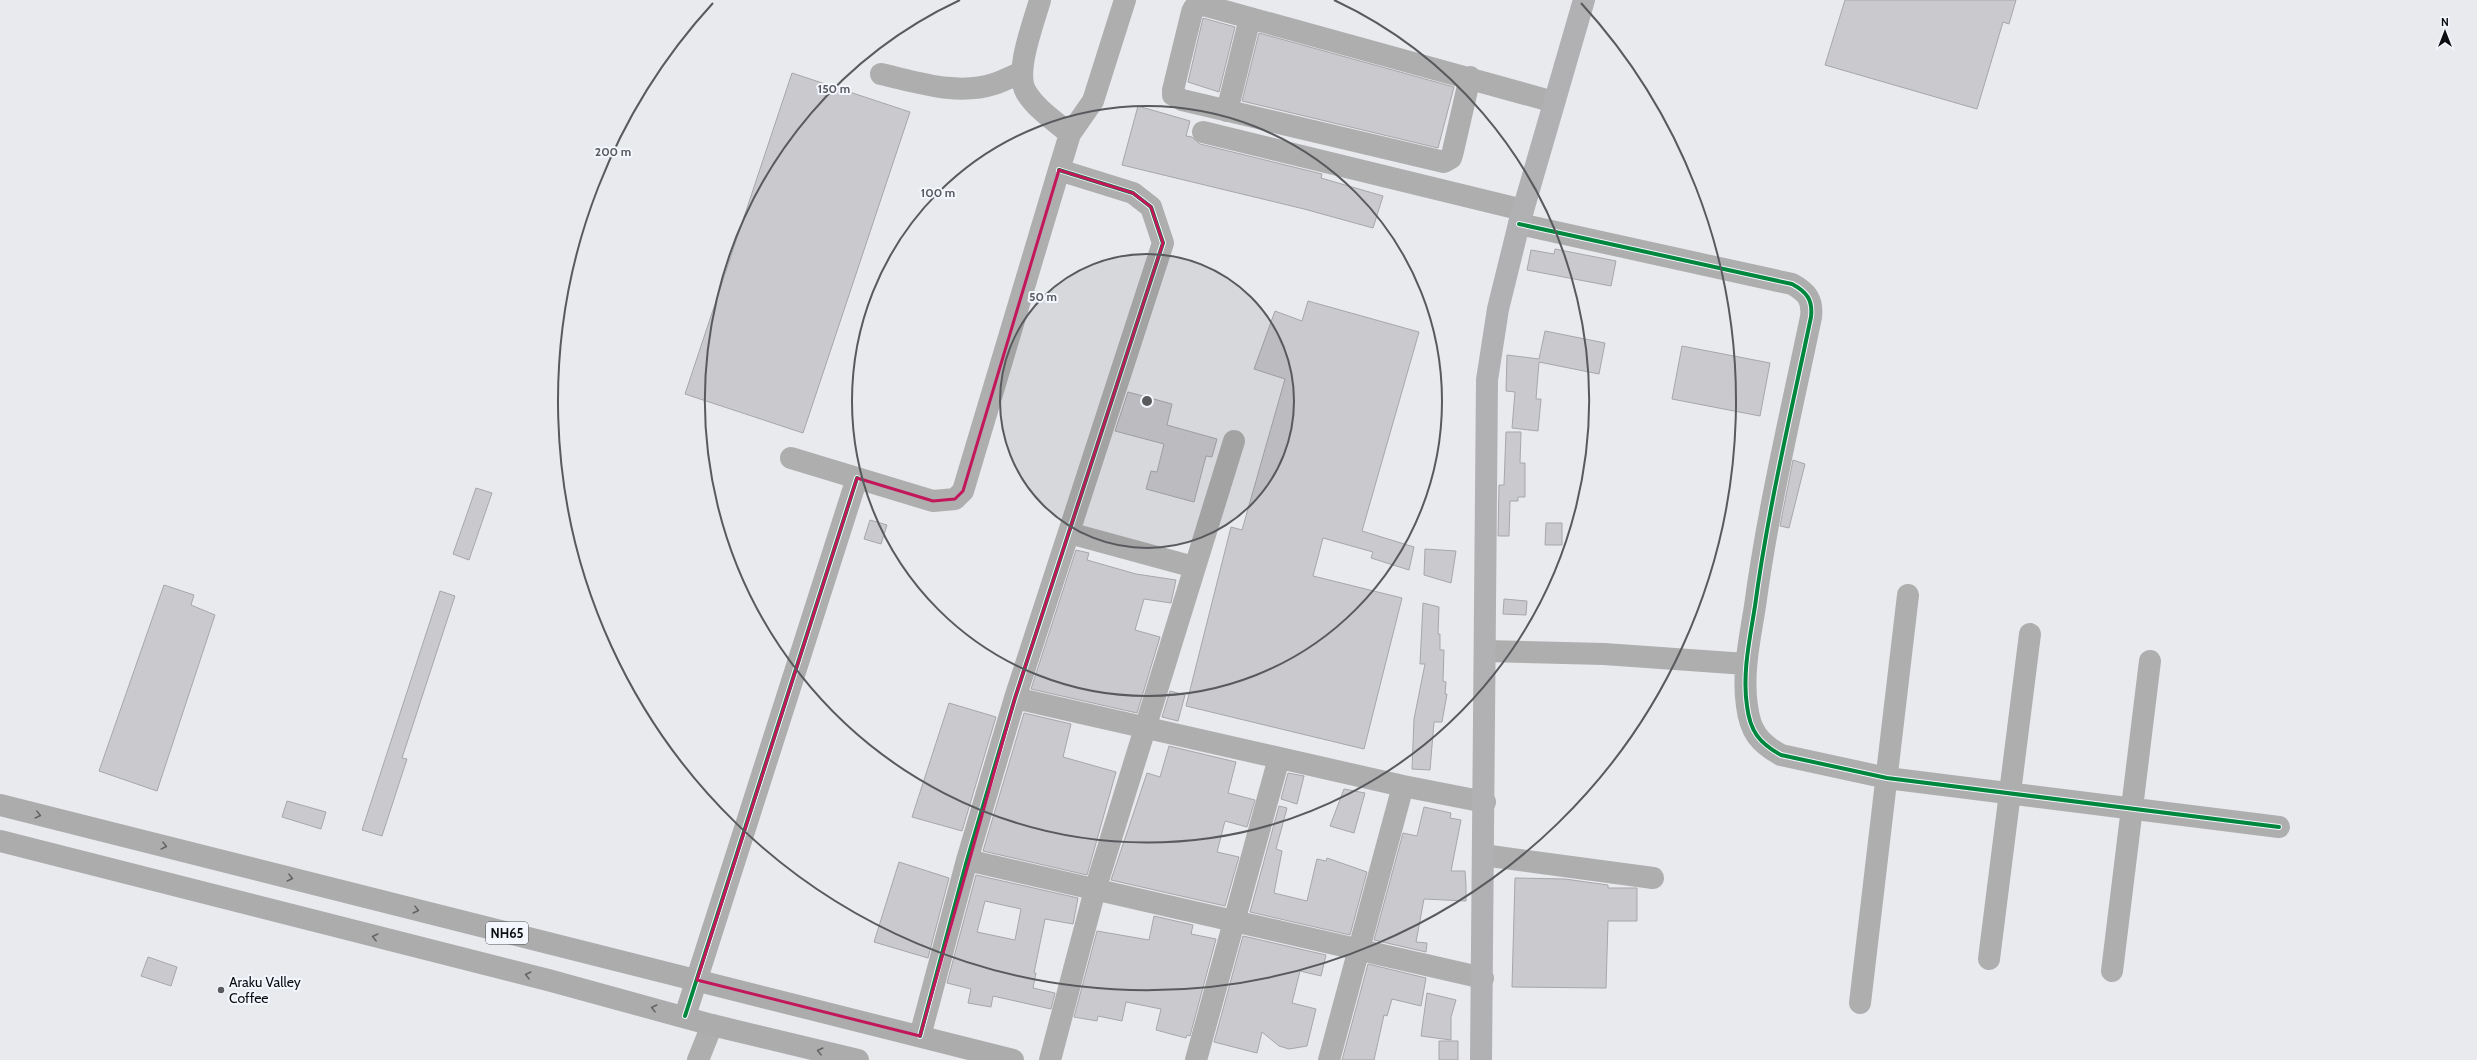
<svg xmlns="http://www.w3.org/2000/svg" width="2477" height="1060" font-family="Cabin,sans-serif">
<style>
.building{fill:#cacace;stroke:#a7a7aa;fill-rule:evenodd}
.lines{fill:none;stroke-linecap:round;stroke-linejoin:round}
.minor{stroke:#aeaeaf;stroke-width:22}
.major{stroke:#b1b0b2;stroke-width:22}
.highway{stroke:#acacad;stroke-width:22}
.cycleway-casing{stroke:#f3f6fd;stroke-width:6}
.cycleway{stroke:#00873e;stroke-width:4}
.oneway{stroke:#646466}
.marked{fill:none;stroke:#c2185b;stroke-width:3;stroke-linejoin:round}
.ring{fill:none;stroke:#585a5d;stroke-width:2}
.poi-dot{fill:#585a5d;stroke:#f3f6fd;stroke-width:1.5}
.labels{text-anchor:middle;stroke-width:4;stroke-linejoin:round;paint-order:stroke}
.shield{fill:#f3f6fd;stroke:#515356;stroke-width:1}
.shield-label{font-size:13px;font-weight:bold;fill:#0b0d0f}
.poi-label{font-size:14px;fill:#0b0d0f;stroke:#f3f6fd;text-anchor:start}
.centre{fill:#585a5d;stroke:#f3f6fd;stroke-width:2}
.ring-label{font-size:12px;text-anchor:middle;font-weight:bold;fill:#585a5d;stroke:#f3f6fd;stroke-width:4;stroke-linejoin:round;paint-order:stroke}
</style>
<rect width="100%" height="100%" fill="#e8eaee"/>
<!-- building -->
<path class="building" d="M1845,0H2016L2009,24L2003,22L1977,109L1825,65Z
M1203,18L1235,27L1219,92L1188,82Z
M1259,33L1454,87L1438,148L1242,101Z
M792,73L910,112L803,433L685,394Z
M1138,106L1190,121L1186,136L1192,137L1200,144L1322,174L1321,178L1383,196L1373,228L1304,209L1122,165Z
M1555,249L1616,261L1611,286L1527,270L1531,250L1554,254Z
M1308,301L1419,332L1362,531L1414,547L1409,570L1371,558L1373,552L1323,538L1313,576L1402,598L1364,749L1186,706L1231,527L1242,530L1285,379L1254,369L1275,311L1302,321Z
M1545,331L1605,343L1599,374L1539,362L1536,399H1541L1538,431L1512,428L1515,392L1506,391L1507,355L1539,359Z
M1682,346L1770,363L1760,416L1672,399Z
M1128,392L1172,404L1167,425L1217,439L1212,457L1206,456L1194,502L1146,489L1151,471L1157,472L1164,444L1115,431Z
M1506,432H1521L1520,463H1525V497H1518V501H1510L1509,536H1498L1499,485H1504Z
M1793,460L1805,464L1789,528L1780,526Z
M476,488L492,493L469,560L453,554Z
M870,520L887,525L881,544L864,539Z
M1546,523H1562V545H1545Z
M1425,549L1456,551L1451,583L1424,575Z
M1076,550L1089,553L1087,560L1136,574L1176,580L1171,603L1144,599L1135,630L1160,637L1137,713L1031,689Z
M164,585L194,595L191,605L215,615L157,791L99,771Z
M440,591L455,596L402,758L407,759L382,836L362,830Z
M1504,599L1527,601L1526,615L1503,614Z
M1423,603L1439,607L1438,634H1440V650H1444L1443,681L1446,682L1445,694H1447L1442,722H1434L1430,770L1412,769L1414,719L1425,664H1420Z
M1170,691L1185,695L1178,721L1162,717Z
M949,703L996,717L962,831L912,817Z
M1024,713L1071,724L1063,757L1116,772L1087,875L983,851Z
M1169,746L1236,762L1228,793L1255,800L1247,827L1225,821L1217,852L1239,857L1225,906L1111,880L1147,773L1160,777Z
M1288,773L1304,776L1297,804L1281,799Z
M1344,789L1365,793L1354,833L1330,826Z
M287,801L326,812L321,829L282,817Z
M1279,806L1287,808L1276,849L1282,851L1274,893L1307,901L1317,859L1326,861L1327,858L1367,872L1350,935L1250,912Z
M1424,807L1451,813L1450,818L1461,820L1451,871H1465L1466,885V901L1424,899L1416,942L1427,943L1426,952L1374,940L1403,833L1417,836Z
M899,862L949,878L928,958L874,942Z
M976,875L1078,898L1073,924L1045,919L1034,973H1036L1033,988L1055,993L1051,1009L993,996L991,1007L968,1003L971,989L947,983ZM985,901L1021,909L1015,940L977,932Z
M1515,878L1565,879L1608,885V888H1637V921H1608L1606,988L1512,987Z
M1154,916L1193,925L1191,934L1216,939L1190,1036L1187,1035L1186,1038L1156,1030L1161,1009L1126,1002L1122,1021L1098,1016L1097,1021L1074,1017L1097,931L1149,940Z
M1243,936L1326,955L1321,976L1300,971L1292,1003L1316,1009L1307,1046L1289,1049L1279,1046L1262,1032L1257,1053L1214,1042Z
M148,957L177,967L171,986L141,976Z
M1368,964L1426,978L1421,1006L1392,999L1387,1016L1384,1015L1374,1060H1342Z
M1427,993L1456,1000L1451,1017V1040L1421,1036Z
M1439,1041H1458V1060H1439Z"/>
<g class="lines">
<!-- minor -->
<path class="minor" d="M1040,0C1034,22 1014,72 1026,92C1036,109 1056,122 1070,134
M881,74C917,82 957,96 994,84C1003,81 1013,76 1022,72
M1470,77L1453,151L1451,158L1444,162L1182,100L1173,95V90L1192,12L1194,8L1203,5L1554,102
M1227,111L1250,18
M1203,132L1523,210
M1519,224L1792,284C1807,292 1813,300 1811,317C1791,413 1768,509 1755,606C1750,638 1742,673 1747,706C1750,731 1759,743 1781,755L1887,778L2279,827
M791,458L933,501L955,499L963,491L1059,170L1070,134L1093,101L1125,0
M1069,533L1194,567
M1486,651L1604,654L1746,664
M1015,698L1403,786L1485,802
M1483,855L1653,878
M967,860L1483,978
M1989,959L2030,634
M2112,971L2150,661
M1860,1003L1908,595
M685,1016L857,478
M920,1036L967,860L1015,698L1163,243L1151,207L1133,193L1059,170
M698,1060L712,1025
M1050,1060L1095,890L1234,441
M1196,1060L1279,758
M1329,1060L1403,786"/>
<!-- major -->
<path class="major" d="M1481,1060L1487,380L1498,309L1519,224L1584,0"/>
<!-- highway -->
<path class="highway" d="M0,805L1013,1060
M0,841L548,980L712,1025L858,1060"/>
<defs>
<path id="cycleway" d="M1519,224L1792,284C1807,292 1813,300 1811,317C1791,413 1768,509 1755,606C1750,638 1742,673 1747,706C1750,731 1759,743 1781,755L1887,778L2279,827
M685,1016L857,478
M920,1036L967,860L1015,698L1163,243L1151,207L1133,193L1059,170"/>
</defs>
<!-- cycleway casing -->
<use href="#cycleway" class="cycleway-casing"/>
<!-- cycleway -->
<use href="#cycleway" class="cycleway"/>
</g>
<!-- one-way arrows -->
<defs><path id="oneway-chevron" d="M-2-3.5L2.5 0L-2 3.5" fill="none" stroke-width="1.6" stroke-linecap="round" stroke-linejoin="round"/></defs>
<g class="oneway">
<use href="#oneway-chevron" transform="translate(38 815) rotate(14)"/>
<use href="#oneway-chevron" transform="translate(164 846) rotate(14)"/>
<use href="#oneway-chevron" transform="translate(290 878) rotate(14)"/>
<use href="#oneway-chevron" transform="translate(416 910) rotate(14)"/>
<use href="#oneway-chevron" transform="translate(375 937) rotate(-166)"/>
<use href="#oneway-chevron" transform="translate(528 975) rotate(-166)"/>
<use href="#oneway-chevron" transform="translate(654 1008) rotate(-166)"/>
<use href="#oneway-chevron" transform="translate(820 1051) rotate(-166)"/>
</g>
<!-- marked area -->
<path class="marked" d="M1059,170L1133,193L1151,207L1163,243L1015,698L920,1036L697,980L857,478L933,501L955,499L963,491Z"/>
<!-- distance rings -->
<circle cx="1147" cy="401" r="147" fill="#585a5d" fill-opacity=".12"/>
<g class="ring">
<circle cx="1147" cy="401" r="147"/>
<circle cx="1147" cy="401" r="295"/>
<path d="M1334 0A442 442 0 1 1 960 0"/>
<path d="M1581 3A589 589 0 1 1 713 3"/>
</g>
<!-- markers -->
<circle class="poi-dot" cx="221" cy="990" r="4"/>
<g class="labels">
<!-- shield labels -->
<rect class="shield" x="486" y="922" width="42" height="22" rx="3"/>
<g class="shield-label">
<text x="507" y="938">NH65</text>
</g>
<!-- poi labels -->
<g class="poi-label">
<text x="229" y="987">Araku Valley<tspan x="229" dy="16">Coffee</tspan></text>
</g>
</g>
<circle cx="1147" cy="401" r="6" class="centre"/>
<g class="ring-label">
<text x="834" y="93">150 m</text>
<text x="613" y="156">200 m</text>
<text x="938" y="197">100 m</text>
<text x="1043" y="301">50 m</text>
</g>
<!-- north arrow -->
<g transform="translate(2445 32)" stroke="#f3f6fd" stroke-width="3" paint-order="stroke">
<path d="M0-3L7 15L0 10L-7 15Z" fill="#0b0d0f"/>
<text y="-6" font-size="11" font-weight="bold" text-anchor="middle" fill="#0b0d0f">N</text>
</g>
</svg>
